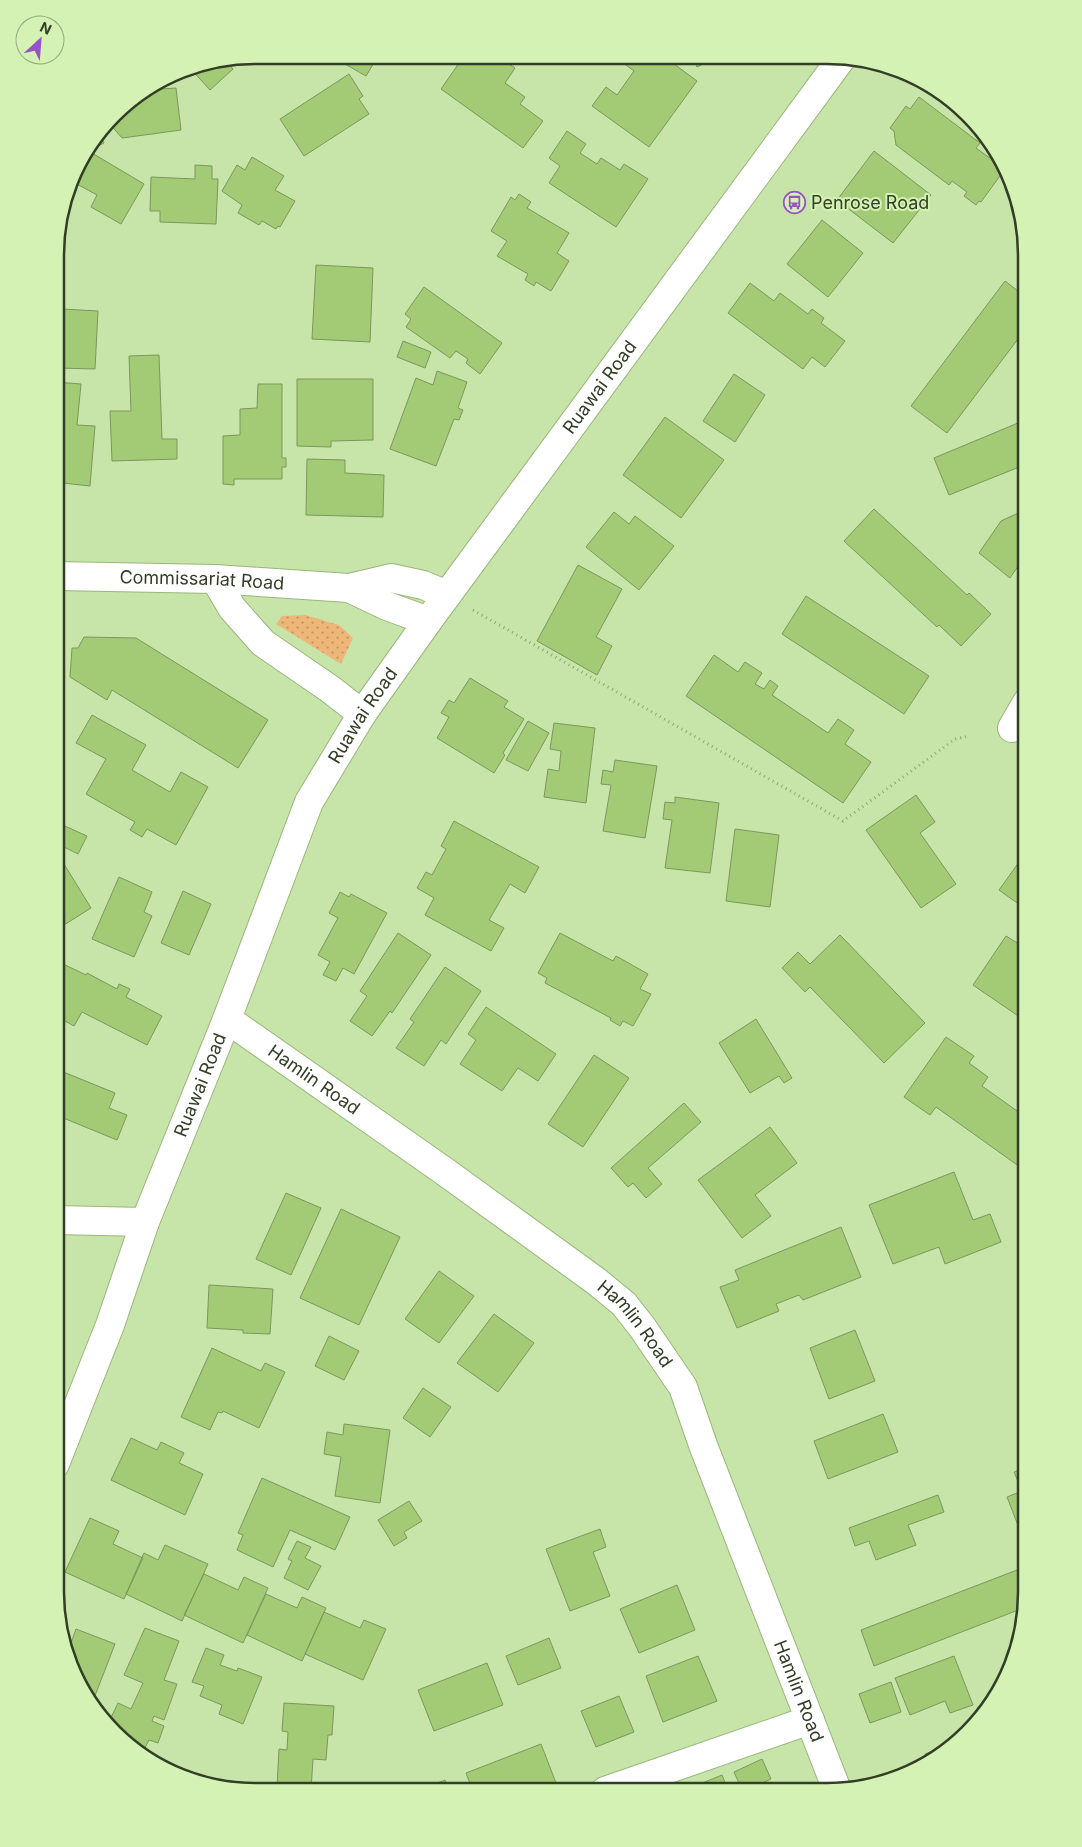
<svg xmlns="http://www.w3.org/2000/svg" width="1082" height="1847" font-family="Inter,sans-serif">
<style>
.grass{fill:url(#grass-dots)}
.building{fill:#a3cb75;stroke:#7c975d}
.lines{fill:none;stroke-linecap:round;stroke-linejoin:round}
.minor-casing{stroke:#9ab67b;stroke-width:30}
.path{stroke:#8da475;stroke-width:3;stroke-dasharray:1 4;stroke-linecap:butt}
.minor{stroke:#fff;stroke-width:28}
.labels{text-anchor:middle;stroke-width:4;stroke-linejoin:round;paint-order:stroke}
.poi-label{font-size:18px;fill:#323e25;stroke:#d4f2b4;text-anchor:start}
.street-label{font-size:18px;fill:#323e25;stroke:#d4f2b4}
.rim{fill:none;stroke:#323e25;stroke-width:2.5}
</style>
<defs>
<pattern id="grass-dots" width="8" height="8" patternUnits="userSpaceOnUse" patternTransform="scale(1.25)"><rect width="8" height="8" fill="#eeb678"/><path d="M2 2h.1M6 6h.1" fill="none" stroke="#c19562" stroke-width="1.8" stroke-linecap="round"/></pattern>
</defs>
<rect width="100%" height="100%" fill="#c7e5a8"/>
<!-- grass -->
<path class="grass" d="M305,615L339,625L353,638L341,664L276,624L282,616Z"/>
<!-- building -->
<path class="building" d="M340,56H378L366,76L338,60Z
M464,56L499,57L515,68L505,83L525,97L520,104L543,121L523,148L441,89Z
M615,57L666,58L697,81L649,147L592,106L606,87L617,95L634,71Z
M693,58H716L697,67Z
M226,61L233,69L210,90L190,68Z
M349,74L363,96L359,99L369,114L304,156L280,119Z
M176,88L181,130L122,138L109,123L123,105L146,90Z
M919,97L980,143L976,148L1005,169L981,202L979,201L976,205L964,196L967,192L952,181L949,185L896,145L894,131L890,128L906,106L910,109Z
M567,131L586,144L580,153L597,164L601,158L620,170L624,164L648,179L616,227L549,183L560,166L549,158Z
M100,135L104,143L86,152Z
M874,151L931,195L893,243L837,200Z
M92,153L144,184L121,224L91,207L97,195L75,183Z
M252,157L284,176L275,190L295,201L280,227L278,226L276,229L262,221L259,225L238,213L242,205L222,191L237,165L245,170Z
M195,165L212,166V179H218L216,224L160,222V211H150L151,177L195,179Z
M519,194L531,202L527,208L569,233L557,253L569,261L551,291L536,282L534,286L525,280L528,274L497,256L507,241L491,231L511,197L515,200Z
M822,220L863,253L828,297L787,264Z
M316,265L373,268L370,342L312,339Z
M1005,281L1027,298V327L947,433L911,406Z
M750,283L774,301L780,293L808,314L812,309L824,318L821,323L845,341L825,367L812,357L803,369L728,313Z
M424,287L502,343L480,374L466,363L468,359L456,351L450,358L406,327L411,319L405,314Z
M62,309L98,311L95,369L57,368V316H62Z
M403,341L431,352L425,368L397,357Z
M159,355L162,439H177V459L112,461L110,411H131L129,356Z
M437,371L467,382L458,408L463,410L459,420L454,419L436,466L390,449L416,378L433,385Z
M734,374L765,395L735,442L703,421Z
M297,379H373V440L331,441V447L297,446Z
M56,382L81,384L77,425L95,426L90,486L63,483V474L56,473Z
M258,384H282V458H286V467H282V479H234V485L223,484V436L240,435V409L257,408Z
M665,417L724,460L681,518L623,475Z
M1018,423L1027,445V464L949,495L934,458Z
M307,459L345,460V473L384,475L383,517L306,515Z
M874,509L967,595L969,593L991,614L961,646L939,625L937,627L844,541Z
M1027,509V553L1010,578L979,553L1001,521Z
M614,512L629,524L635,516L674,546L639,590L586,547Z
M578,565L622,589L596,637L612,646L597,675L537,641Z
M806,596L929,676L904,714L782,634Z
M84,637L136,638L268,720L238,768L112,690L107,700L70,677L72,648H78Z
M714,655L738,672L745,662L762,673L755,684L764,689L770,680L778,686L772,695L828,733L838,719L854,730L845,744L871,762L843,803L686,696Z
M470,678L508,701L504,707L524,719L503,753L505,755L494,773L437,738L449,717L441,713L449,700L454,703Z
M92,715L146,745L132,770L170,792L181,772L208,787L176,845L147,829L142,837L130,830L135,822L86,794L106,759L76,743Z
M528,721L549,733L528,771L506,760Z
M554,723L595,728L586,803L544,797L548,769L559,771L561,751L550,749Z
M615,760L657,766L645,838L603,831L611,785L601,784L603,770L613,772Z
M916,795L935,822L920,833L956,884L921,908L866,830Z
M675,797L719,803L710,873L665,868L672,820L663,819L665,802L675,803Z
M454,821L539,867L525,893L510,884L489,920L504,928L491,951L425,915L434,898L417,888L426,872L432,875L446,849L441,846Z
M56,822L87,836L78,854L56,843Z
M735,829L779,835L770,907L726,901Z
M56,851L91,908L56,930Z
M1027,851V910L999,890Z
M119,877L152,892L144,912L152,916L134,957L92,939Z
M183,891L211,904L189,955L161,943Z
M340,892L349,897L351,894L387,913L354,974L343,968L336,981L323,975L330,962L318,955L338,918L329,913Z
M398,933L431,955L392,1013L390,1011L372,1036L350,1021L367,996L360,991Z
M560,933L613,961L616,956L648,974L640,989L651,994L633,1026L623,1021L620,1026L610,1020L611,1018L545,983L547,978L538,973Z
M840,935L925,1023L884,1063L810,987L805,992L782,968L798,952L810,964Z
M1006,936L1027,949V1022L973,985Z
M56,955L62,958L59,962L86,975L87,973L117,989L119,984L130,989L126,997L162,1016L147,1045L82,1012L74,1026L56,1016Z
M445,967L481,991L446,1044L441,1040L424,1066L396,1048L414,1022L410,1019Z
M486,1007L556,1054L538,1081L518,1068L502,1091L460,1064L476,1040L468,1034Z
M756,1019L792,1078L784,1083L779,1076L750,1093L719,1043Z
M946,1037L974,1056L969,1063L988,1077L982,1086L1027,1118V1172L936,1107L930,1115L904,1097Z
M594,1055L629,1078L583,1147L548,1124Z
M56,1069L115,1093L109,1108L127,1115L117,1140L56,1115Z
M684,1103L701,1122L648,1168L662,1184L646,1198L633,1183L628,1187L611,1168Z
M770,1127L797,1163L755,1195L771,1216L742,1238L698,1180Z
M954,1172L973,1220L990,1214L1001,1242L945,1264L939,1247L893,1264L869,1205Z
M286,1193L321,1208L291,1275L256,1259Z
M341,1209L400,1237L359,1325L300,1298Z
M841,1227L861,1277L803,1300L799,1295L776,1304L779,1311L737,1328L720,1287L739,1280L735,1270Z
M439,1271L474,1296L439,1343L405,1319Z
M209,1285L273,1289L270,1334L243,1333V1330L207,1328Z
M494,1314L534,1343L498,1392L457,1363Z
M855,1330L875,1381L829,1399L810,1348Z
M329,1336L359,1351L344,1380L315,1366Z
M212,1348L261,1371L265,1363L285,1372L259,1428L223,1411L222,1413L218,1412L210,1430L181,1417Z
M423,1388L451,1407L430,1437L403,1418Z
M883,1414L898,1452L828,1479L814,1441Z
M344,1424L390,1430L380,1503L335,1496L341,1457L324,1454L327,1432L343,1435Z
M131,1438L157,1450L161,1442L184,1453L179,1463L203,1474L185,1515L111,1480Z
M1027,1467V1530L1021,1533L1007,1497L1022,1491L1014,1472Z
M262,1478L350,1517L335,1550L290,1530L273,1567L237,1550L243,1535L238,1533Z
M938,1495L944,1512L908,1525L916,1545L876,1560L869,1541L855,1546L849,1528Z
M409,1501L422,1521L404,1532L407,1538L394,1546L378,1520Z
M90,1518L119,1531L113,1544L143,1558L124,1599L65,1572Z
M600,1529L606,1547L593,1552L610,1596L570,1611L546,1549Z
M297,1541L311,1547L305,1558L321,1566L308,1590L284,1578L292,1561L288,1559Z
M165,1545L208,1564L182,1621L126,1594L144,1553L158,1560Z
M1017,1570L1027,1592L1026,1607L874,1666L861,1630Z
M204,1574L238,1590L244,1577L268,1588L243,1643L184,1615Z
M677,1585L695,1630L639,1653L620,1609Z
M266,1594L297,1608L302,1597L326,1608L302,1661L247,1635Z
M324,1612L360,1628L364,1620L386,1629L363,1680L305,1654Z
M145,1628L179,1641L164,1680L177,1684L164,1720L154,1716L152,1721L164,1726L158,1743L149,1740L141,1755L133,1751L108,1724L118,1703L131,1709L143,1683L124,1675Z
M76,1629L115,1644L91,1706L66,1657Z
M549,1638L561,1668L518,1685L506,1656Z
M206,1648L224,1655L220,1665L237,1671L238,1668L262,1677L243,1724L219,1714L222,1705L200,1696L204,1686L192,1682Z
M698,1656L717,1701L663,1722L646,1676Z
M954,1656L973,1705L950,1713L945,1701L910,1715L895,1678Z
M487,1663L503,1705L434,1731L418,1690Z
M891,1682L901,1712L870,1723L859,1694Z
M619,1696L634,1732L596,1747L581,1711Z
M284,1703L334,1706L332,1735H328L326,1760L313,1759L311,1790L318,1791L283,1790V1788L277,1787L279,1749L287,1750L288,1732L282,1731Z
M959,1741L949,1751L928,1762L925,1754Z
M541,1744L556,1783L536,1791H473L466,1773Z
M762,1759L771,1779L743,1792L734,1772Z
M722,1775L729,1792H680Z
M445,1780L449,1791H417Z"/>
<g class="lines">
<defs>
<g id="minor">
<path id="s1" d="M56,576L215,579L349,588L391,578L423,585L447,595"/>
<path d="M215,579L232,608L263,643L330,689L362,714"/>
<path d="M349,588L387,606L428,621"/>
<path d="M1012,728L1027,702"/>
<path id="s2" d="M227,1019L444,1171L596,1281L624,1304L642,1327L683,1387L703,1445L837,1790"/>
<path d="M55,1220L145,1222"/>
<path id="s3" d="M55,1464L110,1325L145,1222L227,1019L309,802L362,714L428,621L841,59"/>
<path d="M605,1791L810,1720"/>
</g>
</defs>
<!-- minor casing -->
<use href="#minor" class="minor-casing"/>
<!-- path -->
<path class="path" d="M473,610L843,821L955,739L969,736"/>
<!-- minor -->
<use href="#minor" class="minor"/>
</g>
<!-- icons -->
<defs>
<symbol id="bus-ring" viewBox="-11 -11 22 22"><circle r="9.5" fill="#d4f2b4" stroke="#9752c7" stroke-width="1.5"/><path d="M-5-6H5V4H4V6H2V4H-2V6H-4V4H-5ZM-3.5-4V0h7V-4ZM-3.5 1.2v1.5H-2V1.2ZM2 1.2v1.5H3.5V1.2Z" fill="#9752c7"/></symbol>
</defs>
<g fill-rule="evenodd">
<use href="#bus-ring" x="782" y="190" width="25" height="25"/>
</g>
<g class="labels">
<!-- poi labels -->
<g class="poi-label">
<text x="811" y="209">Penrose Road</text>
</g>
<!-- street labels -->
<g class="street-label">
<text dy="6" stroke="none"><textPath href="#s3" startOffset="1216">Ruawai Road</textPath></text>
<text dy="6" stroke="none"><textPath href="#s1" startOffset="146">Commissariat Road</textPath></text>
<text dy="6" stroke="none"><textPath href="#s3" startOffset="811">Ruawai Road</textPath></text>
<text dy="6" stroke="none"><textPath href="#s2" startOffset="106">Hamlin Road</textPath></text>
<text dy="6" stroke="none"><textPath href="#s3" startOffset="406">Ruawai Road</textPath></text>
<text dy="6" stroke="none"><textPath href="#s2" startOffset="511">Hamlin Road</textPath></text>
<text dy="6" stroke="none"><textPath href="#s2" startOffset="916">Hamlin Road</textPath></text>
</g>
</g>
<!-- crop -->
<path d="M0 0H1082V1847H0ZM255 64H827A191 191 0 0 1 1018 255V1592A191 191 0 0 1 827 1783H255A191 191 0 0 1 64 1592V255A191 191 0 0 1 255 64Z" fill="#d4f2b4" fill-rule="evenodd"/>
<path class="rim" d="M255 64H827A191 191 0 0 1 1018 255V1592A191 191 0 0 1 827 1783H255A191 191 0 0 1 64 1592V255A191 191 0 0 1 255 64Z"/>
<!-- north arrow -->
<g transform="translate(40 40) rotate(26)"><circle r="24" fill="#d4f2b4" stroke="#93aa7b"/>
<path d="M0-4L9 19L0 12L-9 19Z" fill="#9752c7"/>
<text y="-8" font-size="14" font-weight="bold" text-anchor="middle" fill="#323e25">N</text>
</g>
</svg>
